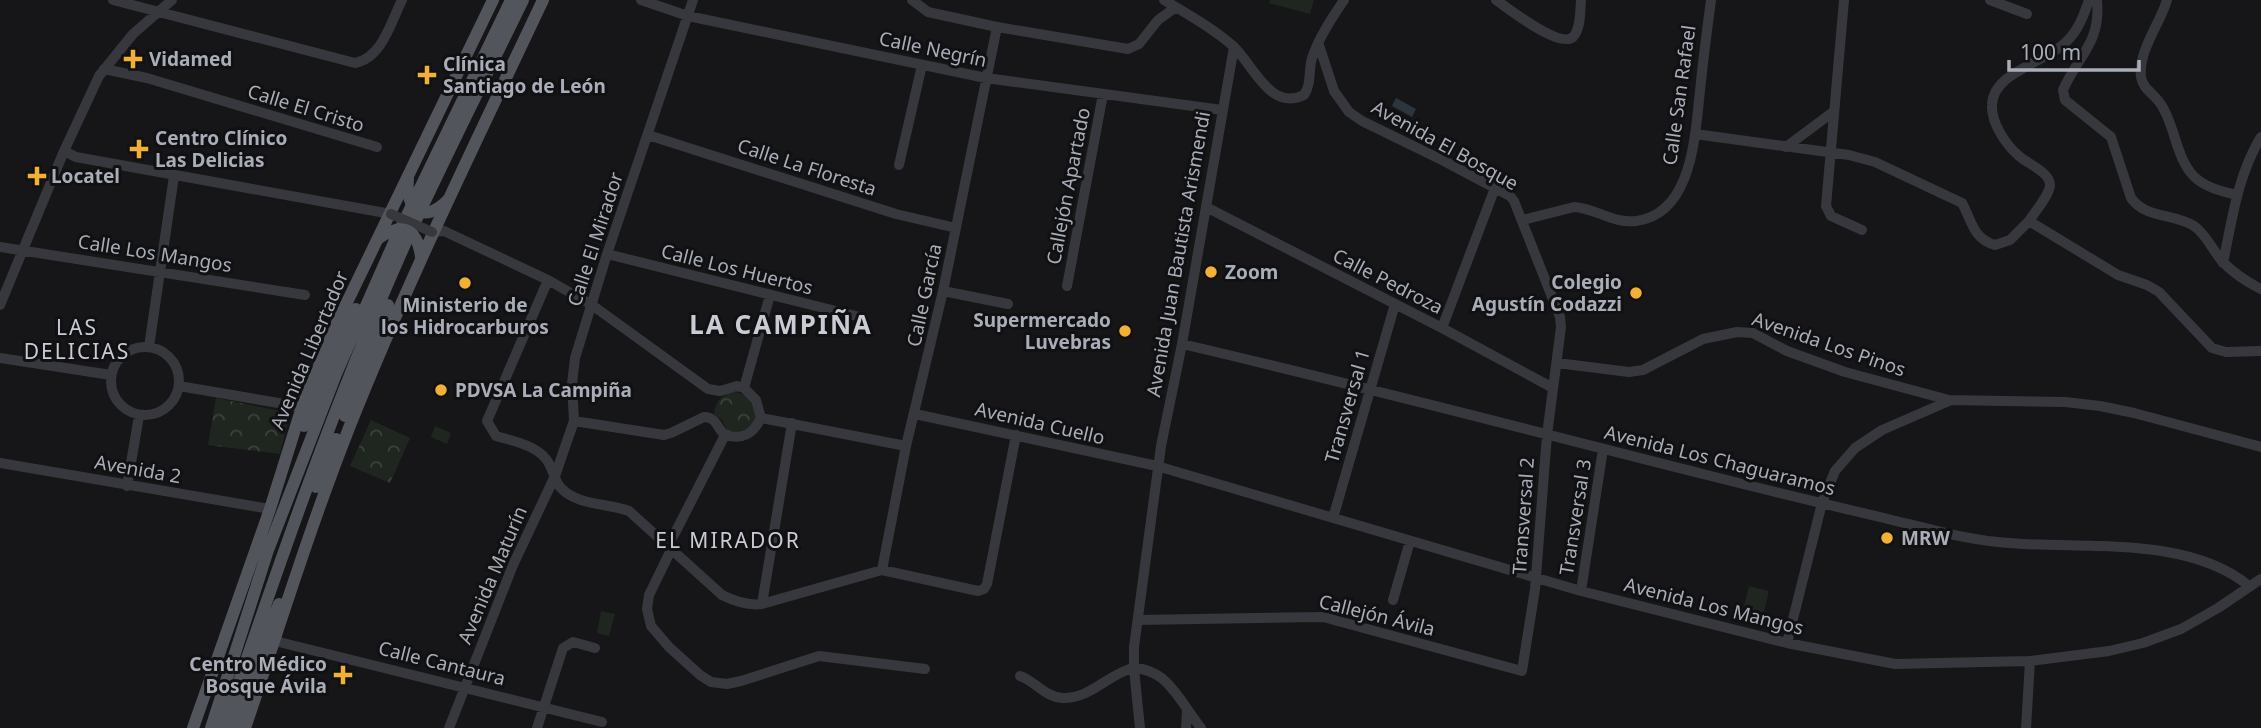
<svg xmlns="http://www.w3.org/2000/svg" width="2261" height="728" font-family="'Noto Sans',sans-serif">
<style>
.park{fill:url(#park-crowns)}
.pitch{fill:#1e261f}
.water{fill:url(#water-ripples)}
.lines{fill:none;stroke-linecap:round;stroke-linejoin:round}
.minor{stroke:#37383d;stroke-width:10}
.major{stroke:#53555c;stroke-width:12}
.minor-bridge{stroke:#37383d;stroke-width:10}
.major-bridge{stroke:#53555c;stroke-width:12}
.poi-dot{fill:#f2b134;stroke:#111113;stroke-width:2.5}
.labels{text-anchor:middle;stroke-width:6;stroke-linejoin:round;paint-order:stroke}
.street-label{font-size:19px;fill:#a8adb8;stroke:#111113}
.poi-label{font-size:19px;font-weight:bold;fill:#a8adb8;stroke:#111113;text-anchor:start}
.neighbourhood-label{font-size:21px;letter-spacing:2px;fill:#c9ccd4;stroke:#111113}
.district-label{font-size:26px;font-weight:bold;letter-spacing:2px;fill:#c9ccd4;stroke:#111113}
</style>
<defs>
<pattern id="park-crowns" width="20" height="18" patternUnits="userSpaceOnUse" patternTransform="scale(1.75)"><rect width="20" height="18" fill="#1e261f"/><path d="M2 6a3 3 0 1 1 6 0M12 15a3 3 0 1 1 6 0" fill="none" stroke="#3c433d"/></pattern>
<pattern id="water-ripples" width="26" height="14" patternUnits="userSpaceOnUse" patternTransform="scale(1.75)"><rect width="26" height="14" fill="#2c353c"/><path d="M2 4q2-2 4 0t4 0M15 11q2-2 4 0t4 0" fill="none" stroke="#485056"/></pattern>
</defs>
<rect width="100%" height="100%" fill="#161618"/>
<!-- park -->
<path class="park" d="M732,392C762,393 768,433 728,432L722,420L714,414C716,402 720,396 732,392Z
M216,398L290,413L280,454L208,445Z
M371,420L410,438L390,483L350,466Z"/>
<!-- pitch -->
<path class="pitch" d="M1270,0H1314L1310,14L1269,3Z
M435,426L451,433L447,444L431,437Z
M1749,586L1769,591L1762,619L1742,614Z
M601,611L615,614L609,636L597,633Z"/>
<!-- water -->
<path class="water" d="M1396,98L1416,109L1412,117L1392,106Z"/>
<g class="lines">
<!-- minor -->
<path class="minor" d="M113,0L355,63C382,58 391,22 402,0
M641,0L688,16L986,78L1222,110
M912,0L928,12L997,27L1128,49L1139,44L1158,20L1176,7
M1164,0C1187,14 1213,28 1233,46C1253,64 1270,112 1304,95C1312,83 1308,72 1312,58C1319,37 1332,18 1344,0
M1496,0C1509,9 1560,49 1573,37C1581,29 1580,11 1581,0
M1844,0L1826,206L1831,216L1862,230
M1990,0L2027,14
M2097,0C2101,43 2079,54 2063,90L2065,100L2111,137L2131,198C2146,219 2173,213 2194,226C2205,233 2213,250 2221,260C2232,272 2247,282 2261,289
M2167,0C2160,24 2138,51 2141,77C2143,89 2153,93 2160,103C2166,111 2170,123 2173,132C2186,175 2193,185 2237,195
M104,69L147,78L377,147
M1695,134L1849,155L1875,162L1962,203C1972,221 1973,239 1995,245L2010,240L2029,221L2118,275L2147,285L2159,292L2212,348L2226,352L2261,351
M648,135L896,214L956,228
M1786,147L1833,112
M64,151L76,157L391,214
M899,165L922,65
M1206,207L1442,328L1553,388
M1523,220L1574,207C1595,208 1614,224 1636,221C1693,214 1695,134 1700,91C1703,61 1707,30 1711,0
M2029,221C2034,213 2051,193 2050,184C2049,172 2028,164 2019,156C2006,145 1991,123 1992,105C1993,72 2045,63 2066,42C2078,31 2084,15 2089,0
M432,232L444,231L548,280L592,305L708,389L720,391L737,386L744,388L756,400L761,418L906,446
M0,247L305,295
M607,254L860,317
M2223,263C2232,220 2238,174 2261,137
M548,280L487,421L496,436C513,441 535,445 546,459C553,467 554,481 561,488C578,506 608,503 629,511L722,595C734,601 748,606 762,604L882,570L978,591L984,589L987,584L1016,435
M1067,286L1103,94
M943,291L1008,304
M0,305L64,151L99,76L133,34L172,0
M1442,328L1495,188
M1182,344C1358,385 1532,431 1707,475C1766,490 1825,504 1884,518C1922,527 1959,538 1998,542C2076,551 2185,533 2249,586
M111 381a34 34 0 1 1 68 0a34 34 0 1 1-68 0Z
M149,347L174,176
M0,358L111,375
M1557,363L1629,372L1643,370L1703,339L1737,332L1753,333L1787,351L1845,372L1949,400L2065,402L2100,406L2134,413L2261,447
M179,386L302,407
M744,388L770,295
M915,414L1157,466L1581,591L1787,643L1895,664L2030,661L2109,651L2143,643L2181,629L2218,608L2261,579
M574,421L664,435L671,433L704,417C717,417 717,429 725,435C743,440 753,434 761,418
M0,463L270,509
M127,486L139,416
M1333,518L1395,304
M661,540L671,539L675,533L725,435
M671,550L649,595L647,609L651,626L669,647L700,675L711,682L727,684L741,681L819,656L925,669
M882,570L906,446L943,291L997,27
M1581,591L1603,449
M1393,600L1410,541
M762,604L792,423
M1138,620L1323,617L1522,671L1535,589L1547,435L1561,327L1560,317L1514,201L1510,196L1444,161L1362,121L1349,112L1334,91L1319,45
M275,641L602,722
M1787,643L1822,503L1835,471L1855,448L1882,430L1949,401
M1020,676C1035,681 1045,697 1062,698C1090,699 1106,676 1130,669C1141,666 1158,674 1165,681C1179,694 1189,713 1201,728
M449,728L513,565L555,476L574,421L572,384L575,358L607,254L693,0
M537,728L563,648L573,642L595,648
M1140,728L1134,669V647L1161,446L1182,344L1234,47
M1186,728L1187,710
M2026,728L2030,661"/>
<!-- major -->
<path class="major" d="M345,416L388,305
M304,426L323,379L356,309
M316,487L336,439
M193,728L270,509L302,407L336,325L493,0
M211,728L268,550L336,374L396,238L511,0
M223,728C280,561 337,394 410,233C446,155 485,78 523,0
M233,728L270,625L279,604
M245,728C279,628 310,527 349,428C407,282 476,142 543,0"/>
<!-- minor-bridge -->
<path class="minor-bridge" d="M391,214L432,232"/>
<!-- major-bridge -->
<path class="major-bridge" d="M408,179C405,210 424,225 448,200
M379,238C403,222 417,228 421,257"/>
</g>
<!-- markers -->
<g class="poi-dot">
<path d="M129.5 48.5h7v7h7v7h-7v7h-7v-7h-7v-7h7z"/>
<path d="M423.5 64.5h7v7h7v7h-7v7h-7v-7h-7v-7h7z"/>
<path d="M135.5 138.5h7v7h7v7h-7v7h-7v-7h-7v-7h7z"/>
<path d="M33.5 165.5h7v7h7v7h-7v7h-7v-7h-7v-7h7z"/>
<circle cx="1211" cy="272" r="7"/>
<circle cx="465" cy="283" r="7"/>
<circle cx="1636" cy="293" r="7"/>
<circle cx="1125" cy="331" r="7"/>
<circle cx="441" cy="390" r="7"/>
<circle cx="1887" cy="538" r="7"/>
<path d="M339.5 664.5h7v7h7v7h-7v7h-7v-7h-7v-7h7z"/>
</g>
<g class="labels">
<!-- street labels -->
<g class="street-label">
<text transform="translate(933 49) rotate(12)" y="7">Calle Negrín</text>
<text transform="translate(1679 95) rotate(-82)" y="7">Calle San Rafael</text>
<text transform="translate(306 108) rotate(17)" y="7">Calle El Cristo</text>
<text transform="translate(1445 145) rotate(29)" y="7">Avenida El Bosque</text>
<text transform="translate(807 167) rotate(18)" y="7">Calle La Floresta</text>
<text transform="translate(1068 186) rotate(-79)" y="7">Callejón Apartado</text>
<text transform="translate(595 239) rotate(-72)" y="7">Calle El Mirador</text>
<text transform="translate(155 253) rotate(9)" y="7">Calle Los Mangos</text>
<text transform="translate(1178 254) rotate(-80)" y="7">Avenida Juan Bautista Arismendi</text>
<text transform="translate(737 269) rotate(14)" y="7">Calle Los Huertos</text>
<text transform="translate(1388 281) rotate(27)" y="7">Calle Pedroza</text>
<text transform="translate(924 295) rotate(-78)" y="7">Calle García</text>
<text transform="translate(1829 344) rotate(19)" y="7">Avenida Los Pinos</text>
<text transform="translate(309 350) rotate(-67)" y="7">Avenida Libertador</text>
<text transform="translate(1347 406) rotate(-74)" y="7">Transversal 1</text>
<text transform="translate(1040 423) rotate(13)" y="7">Avenida Cuello</text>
<text transform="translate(1720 460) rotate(14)" y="7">Avenida Los Chaguaramos</text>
<text transform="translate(138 469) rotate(10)" y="7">Avenida 2</text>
<text transform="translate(1523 516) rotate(-86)" y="7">Transversal 2</text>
<text transform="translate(1575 517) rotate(-81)" y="7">Transversal 3</text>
<text transform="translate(492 575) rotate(-67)" y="7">Avenida Maturín</text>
<text transform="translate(1714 606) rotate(14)" y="7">Avenida Los Mangos</text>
<text transform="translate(1377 615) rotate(14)" y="7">Callejón Ávila</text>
<text transform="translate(442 663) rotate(14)" y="7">Calle Cantaura</text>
</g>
<!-- poi labels -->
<g class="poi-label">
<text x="149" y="66">Vidamed</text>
<text x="443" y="71">Clínica<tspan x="443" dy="22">Santiago de León</tspan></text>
<text x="155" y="145">Centro Clínico<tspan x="155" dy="22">Las Delicias</tspan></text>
<text x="51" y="183">Locatel</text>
<text x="1225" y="279">Zoom</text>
<text x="1622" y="289" text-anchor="end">Colegio<tspan x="1622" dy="22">Agustín Codazzi</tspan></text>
<text x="465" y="312" text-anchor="middle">Ministerio de<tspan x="465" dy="22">los Hidrocarburos</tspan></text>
<text x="1111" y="327" text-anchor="end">Supermercado<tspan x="1111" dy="22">Luvebras</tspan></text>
<text x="455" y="397">PDVSA La Campiña</text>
<text x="1901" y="545">MRW</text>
<text x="327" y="671" text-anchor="end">Centro Médico<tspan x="327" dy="22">Bosque Ávila</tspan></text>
</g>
<!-- neighbourhood labels -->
<g class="neighbourhood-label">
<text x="77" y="335">LAS<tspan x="77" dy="24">DELICIAS</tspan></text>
<text x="728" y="548">EL MIRADOR</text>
</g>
<!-- district labels -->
<g class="district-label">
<text x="781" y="334">LA CAMPIÑA</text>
</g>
</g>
<!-- scale -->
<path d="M2009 60v10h130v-10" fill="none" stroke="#a8adb8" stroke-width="3.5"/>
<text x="2020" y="60" font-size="21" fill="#a8adb8" stroke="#111113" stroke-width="5" paint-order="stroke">100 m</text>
</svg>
